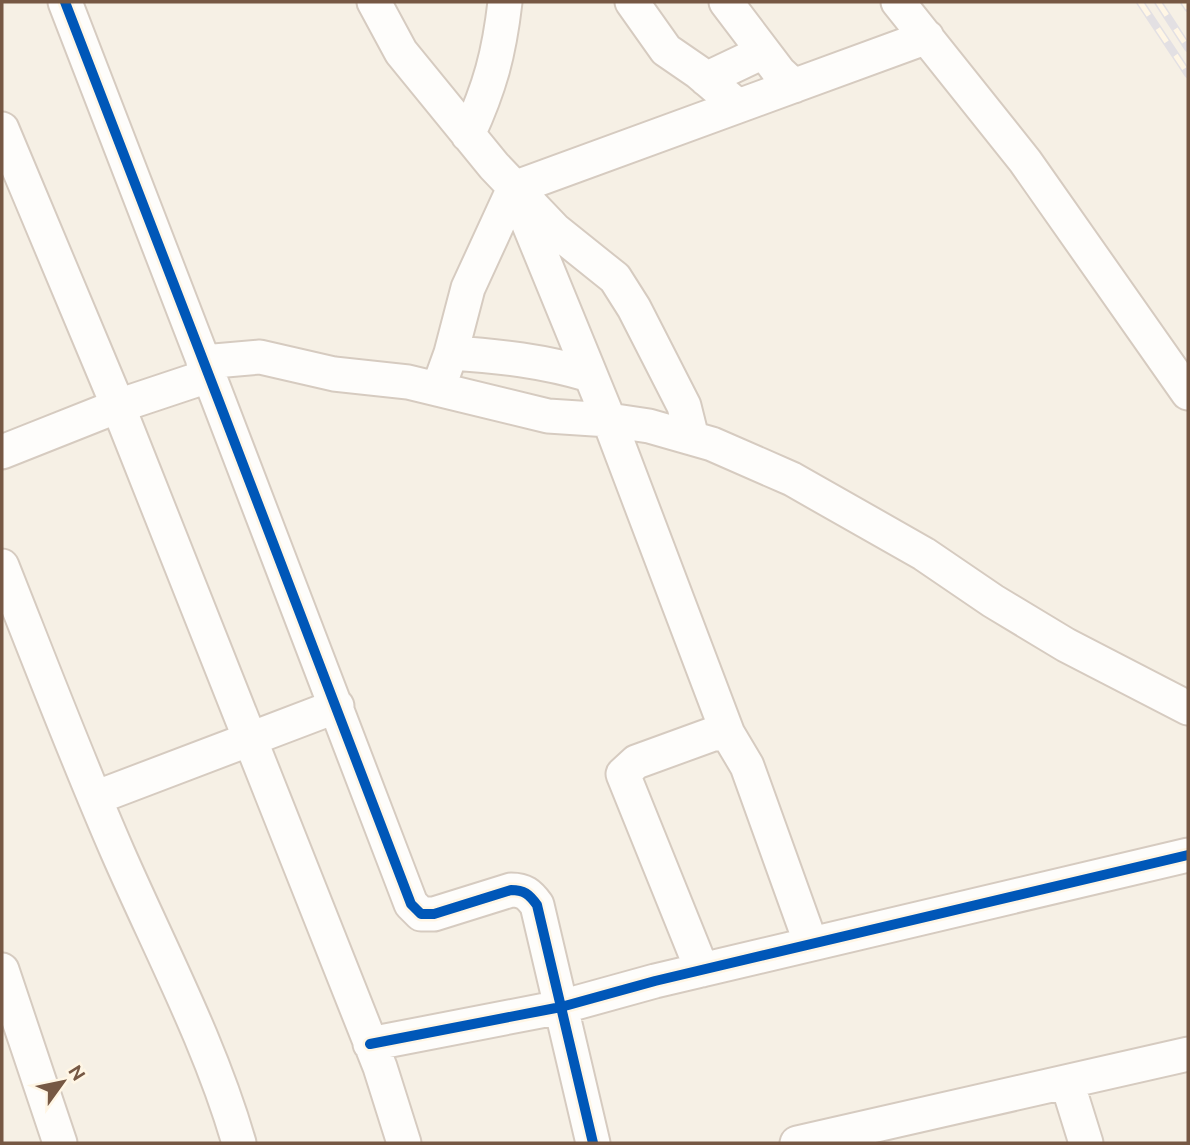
<svg xmlns="http://www.w3.org/2000/svg" width="1190" height="1145" font-family="Ubuntu,sans-serif">
<style>
.lines{fill:none;stroke-linecap:round;stroke-linejoin:round}
.minor-casing{stroke:#d6cbc0;stroke-width:37}
.minor{stroke:#fefdfb;stroke-width:33}
.rail-casing{stroke:#e3e0e3;stroke-width:8}
.rail{stroke:#fff6e5;stroke-width:5;stroke-dasharray:16;stroke-linecap:butt}
.cycleway-casing{stroke:#fff6e5;stroke-width:15}
.cycleway{stroke:#0057b8;stroke-width:10}
</style>
<rect width="100%" height="100%" fill="#f6f0e5"/>
<g class="lines">
<defs>
<path id="minor" d="M65,2C180,303 298,602 411,904L421,914H434L511,890C524,890 529,894 537,905L593,1143
M374,2L401,52L494,166L555,230L615,278L634,308L684,406L692,438
M632,2L666,50L698,72L738,106
M726,2L779,72L794,86
M898,2L1025,161L1188,393
M706,79L763,52
M2,129L118,406L380,1067L404,1143
M468,135C490,87 499,54 505,2
M514,188L609,420L728,734
M451,353C499,356 544,361 590,375
M203,362L260,357L334,374L408,382L548,416L609,420L649,426L712,444L792,479L924,554L993,601L1066,645L1188,708
M438,389L451,353L468,288L514,188L927,37
M2,452L118,406L208,376
M2,566C40,662 77,759 118,853C160,949 210,1043 239,1143
M95,798L337,706
M2,970L60,1143
M702,970L623,774L636,762L713,734H728L747,766L811,944
M370,1044L561,1007L655,981L1188,855
M1067,1082L1086,1143
M797,1143L1188,1054"/>
</defs>
<!-- minor casing -->
<use href="#minor" class="minor-casing"/>
<!-- minor -->
<use href="#minor" class="minor"/>
<defs>
<path id="rail" d="M1140,2L1188,74
M1158,2L1188,48
M1184,2L1188,8"/>
</defs>
<!-- rail casing -->
<use href="#rail" class="rail-casing"/>
<!-- rail -->
<use href="#rail" class="rail"/>
<defs>
<path id="cycleway" d="M65,2C180,303 298,602 411,904L421,914H434L511,890C524,890 529,894 537,905L593,1143
M370,1044L561,1007L655,981L1188,855"/>
</defs>
<!-- cycleway casing -->
<use href="#cycleway" class="cycleway-casing"/>
<!-- cycleway -->
<use href="#cycleway" class="cycleway"/>
</g>
<!-- border -->
<rect width="1190" height="1145" fill="none" stroke="#765844" stroke-width="7"/>
<!-- north arrow -->
<g transform="translate(63 1082) rotate(57)" stroke="#fff6e5" stroke-width="5" paint-order="stroke">
<path d="M0-5L12 26L0 18L-12 26Z" fill="#765844"/>
<text y="-10" font-size="19" font-weight="bold" text-anchor="middle" fill="#765844">N</text>
</g>
</svg>
